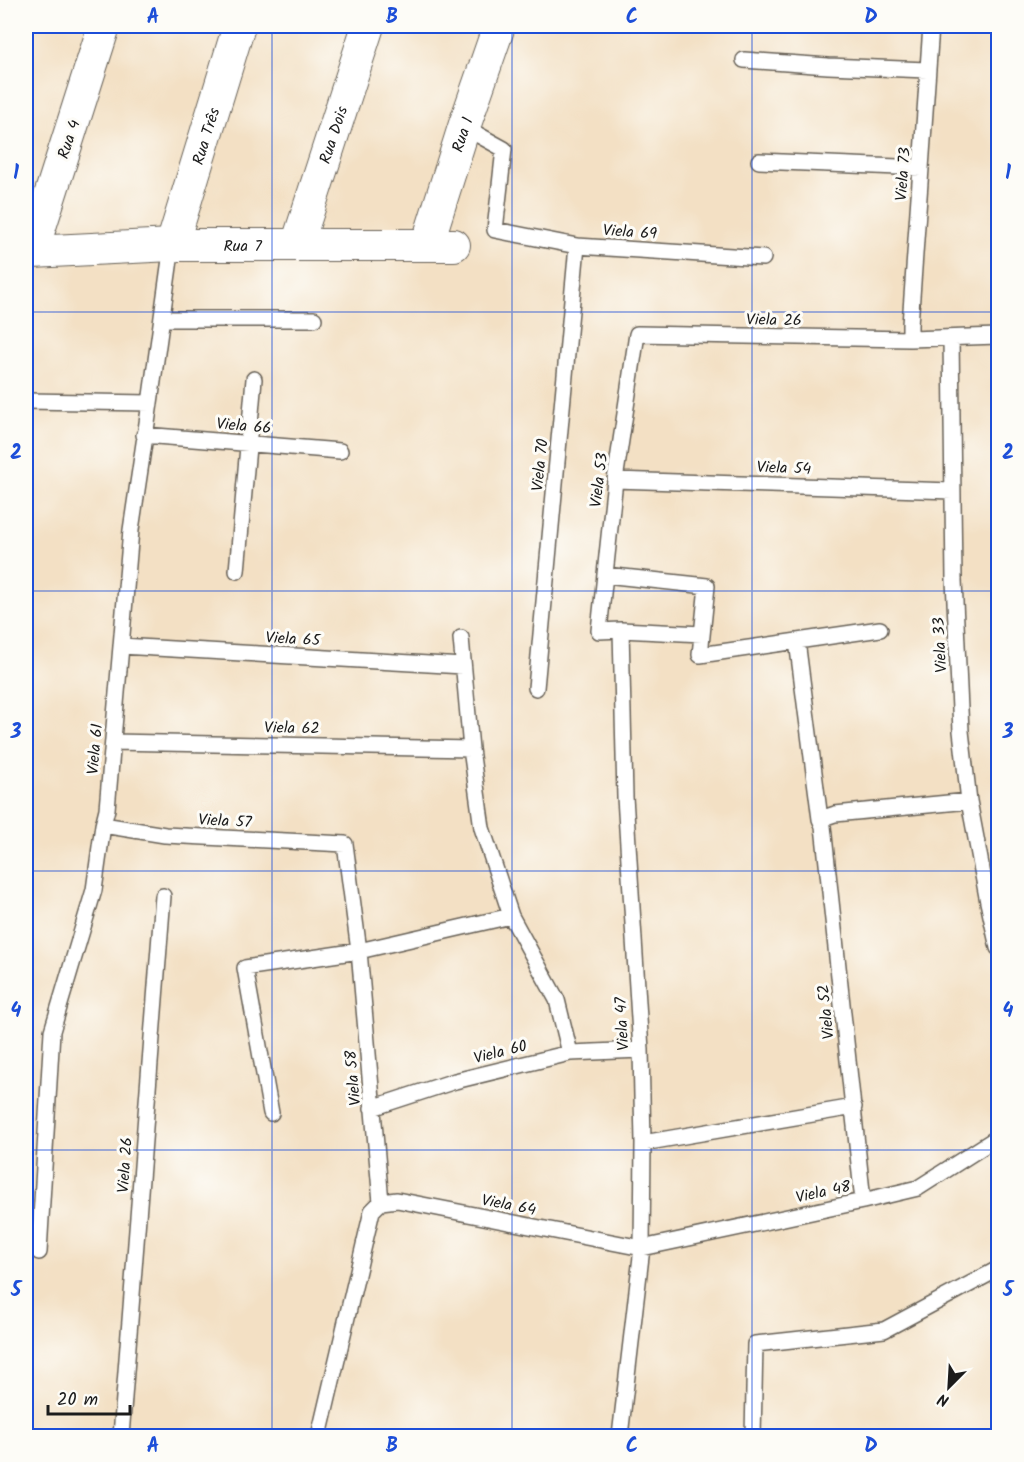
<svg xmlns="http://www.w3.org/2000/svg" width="1024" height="1462" font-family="Kalam,sans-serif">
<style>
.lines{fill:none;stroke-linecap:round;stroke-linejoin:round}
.lane-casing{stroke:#676157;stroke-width:18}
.street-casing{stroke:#676157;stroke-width:34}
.lane{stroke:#fff;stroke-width:15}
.street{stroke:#fff;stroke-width:32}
.grid{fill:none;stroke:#1d4ed8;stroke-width:1.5;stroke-opacity:0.55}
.labels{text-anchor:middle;stroke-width:6;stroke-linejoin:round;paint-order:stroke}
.street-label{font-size:16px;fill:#1c1c1c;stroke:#fdfcf7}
.neatline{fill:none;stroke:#1d4ed8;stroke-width:2}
.grid-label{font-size:20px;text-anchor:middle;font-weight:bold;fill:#1d4ed8}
</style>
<rect width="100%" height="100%" fill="#fdfcf7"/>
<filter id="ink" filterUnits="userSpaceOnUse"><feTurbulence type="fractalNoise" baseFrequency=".0167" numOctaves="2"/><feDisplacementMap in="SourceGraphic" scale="12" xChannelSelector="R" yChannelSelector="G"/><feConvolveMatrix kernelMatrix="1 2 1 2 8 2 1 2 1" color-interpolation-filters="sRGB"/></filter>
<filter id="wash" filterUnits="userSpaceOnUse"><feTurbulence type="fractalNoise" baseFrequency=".008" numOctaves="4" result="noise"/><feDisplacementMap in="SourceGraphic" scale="24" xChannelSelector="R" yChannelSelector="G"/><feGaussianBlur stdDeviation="1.35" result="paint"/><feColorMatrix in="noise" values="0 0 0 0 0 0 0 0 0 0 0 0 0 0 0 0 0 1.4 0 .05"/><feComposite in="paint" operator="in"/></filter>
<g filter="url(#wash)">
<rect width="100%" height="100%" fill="#f3e0c4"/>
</g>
<g filter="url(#ink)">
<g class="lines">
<defs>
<path id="lane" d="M931,26L910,325V339L998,336
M744,60L828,66L927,70
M464,127L504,149L495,230L577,246L763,258
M759,161L921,168
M162,319H314
M951,338L954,580L961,731L969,801L988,902L998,948
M26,401L150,403
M144,435L340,451
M615,480L952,491
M237,571L254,379
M605,575L707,586L700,655L880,629
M702,634L621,630L599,631L615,480L637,334L910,339
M461,638L471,749L482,828L511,916L557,1000L570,1053
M797,641L820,819L823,826L863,1201
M121,646L463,666
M536,688L577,246
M113,742L471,749
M820,819L835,814L969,801
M103,825L165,835L345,844L359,951L381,1202
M372,1108L455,1081L570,1053L641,1050
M271,1113L245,968L359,951L511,916
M643,1143L854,1107
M39,1252L52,1031L94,890L103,825L107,809L131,530L150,403L172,245
M121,1436L163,896
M319,1436L372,1211L381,1202L397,1200L642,1248L863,1201L918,1188L998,1137
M620,1436L642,1248L643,1143L641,1050L625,797L621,630
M753,1436L755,1344L884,1330L998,1269"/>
<g id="street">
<path id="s1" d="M104,26L32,252L172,245H454"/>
<path id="s2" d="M172,245L239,26"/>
<path id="s3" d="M297,245L368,26"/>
<path id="s4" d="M427,245L464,127L499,26"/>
</g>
</defs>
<!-- lane casing -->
<use href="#lane" class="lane-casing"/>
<!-- street casing -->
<use href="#street" class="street-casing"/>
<!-- lane -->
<use href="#lane" class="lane"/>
<!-- street -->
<use href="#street" class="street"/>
</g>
</g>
<!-- grid -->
<path class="grid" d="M272,26V1436M512,26V1436M752,26V1436M26,312H998M26,591H998M26,871H998M26,1150H998"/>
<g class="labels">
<!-- street labels -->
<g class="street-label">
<text dy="6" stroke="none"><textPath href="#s2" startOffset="114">Rua Três</textPath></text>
<text dy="6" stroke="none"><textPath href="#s3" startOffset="116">Rua Dois</textPath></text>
<text dy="6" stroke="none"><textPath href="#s4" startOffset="116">Rua 1</textPath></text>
<text transform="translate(68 139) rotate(-72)" y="6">Rua 4</text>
<text transform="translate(902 174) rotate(-86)" y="6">Viela 73</text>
<text transform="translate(630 231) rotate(4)" y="6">Viela 69</text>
<text dy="6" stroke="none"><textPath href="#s1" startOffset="448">Rua 7</textPath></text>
<text transform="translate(774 319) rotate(1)" y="6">Viela 26</text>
<text transform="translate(244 425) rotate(5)" y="6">Viela 66</text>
<text transform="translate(539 465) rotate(-84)" y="6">Viela 70</text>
<text transform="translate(784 467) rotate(2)" y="6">Viela 54</text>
<text transform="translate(598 480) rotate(-83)" y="6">Viela 53</text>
<text transform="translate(293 638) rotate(3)" y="6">Viela 65</text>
<text transform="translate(939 645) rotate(-93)" y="6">Viela 33</text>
<text transform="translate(292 727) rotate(1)" y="6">Viela 62</text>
<text transform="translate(94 749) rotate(-85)" y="6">Viela 61</text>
<text transform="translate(225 820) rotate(3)" y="6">Viela 57</text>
<text transform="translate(825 1012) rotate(-96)" y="6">Viela 52</text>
<text transform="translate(621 1024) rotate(-93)" y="6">Viela 47</text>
<text transform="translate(500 1051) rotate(-14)" y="6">Viela 60</text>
<text transform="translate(352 1078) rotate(-95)" y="6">Viela 58</text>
<text transform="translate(124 1165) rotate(-86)" y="6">Viela 26</text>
<text transform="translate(823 1191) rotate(-12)" y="6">Viela 48</text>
<text transform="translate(509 1204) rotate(11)" y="6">Viela 64</text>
</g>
</g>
<!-- margin -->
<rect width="1024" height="1462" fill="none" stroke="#fdfcf7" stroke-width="66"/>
<!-- north arrow -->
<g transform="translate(949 1387) rotate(204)" stroke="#fdfcf7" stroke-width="4.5" paint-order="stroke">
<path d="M0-4.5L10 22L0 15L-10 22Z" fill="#1c1c1c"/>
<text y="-9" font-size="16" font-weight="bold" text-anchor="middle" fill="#1c1c1c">N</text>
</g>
<!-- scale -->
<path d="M48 1405v9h82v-9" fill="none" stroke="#1c1c1c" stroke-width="3"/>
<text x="57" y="1405" font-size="18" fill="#1c1c1c" stroke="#fdfcf7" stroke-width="4.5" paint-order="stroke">20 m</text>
<rect x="33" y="33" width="958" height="1396" class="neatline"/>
<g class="grid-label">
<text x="153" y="23">A</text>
<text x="392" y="23">B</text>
<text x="632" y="23">C</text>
<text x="871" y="23">D</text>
<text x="16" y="179">1</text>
<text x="1008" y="179">1</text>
<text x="16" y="459">2</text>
<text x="1008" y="459">2</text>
<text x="16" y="738">3</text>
<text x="1008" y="738">3</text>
<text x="16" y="1017">4</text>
<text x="1008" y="1017">4</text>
<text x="16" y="1296">5</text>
<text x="1008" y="1296">5</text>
<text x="153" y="1452">A</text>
<text x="392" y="1452">B</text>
<text x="632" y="1452">C</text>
<text x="871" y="1452">D</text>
</g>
</svg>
